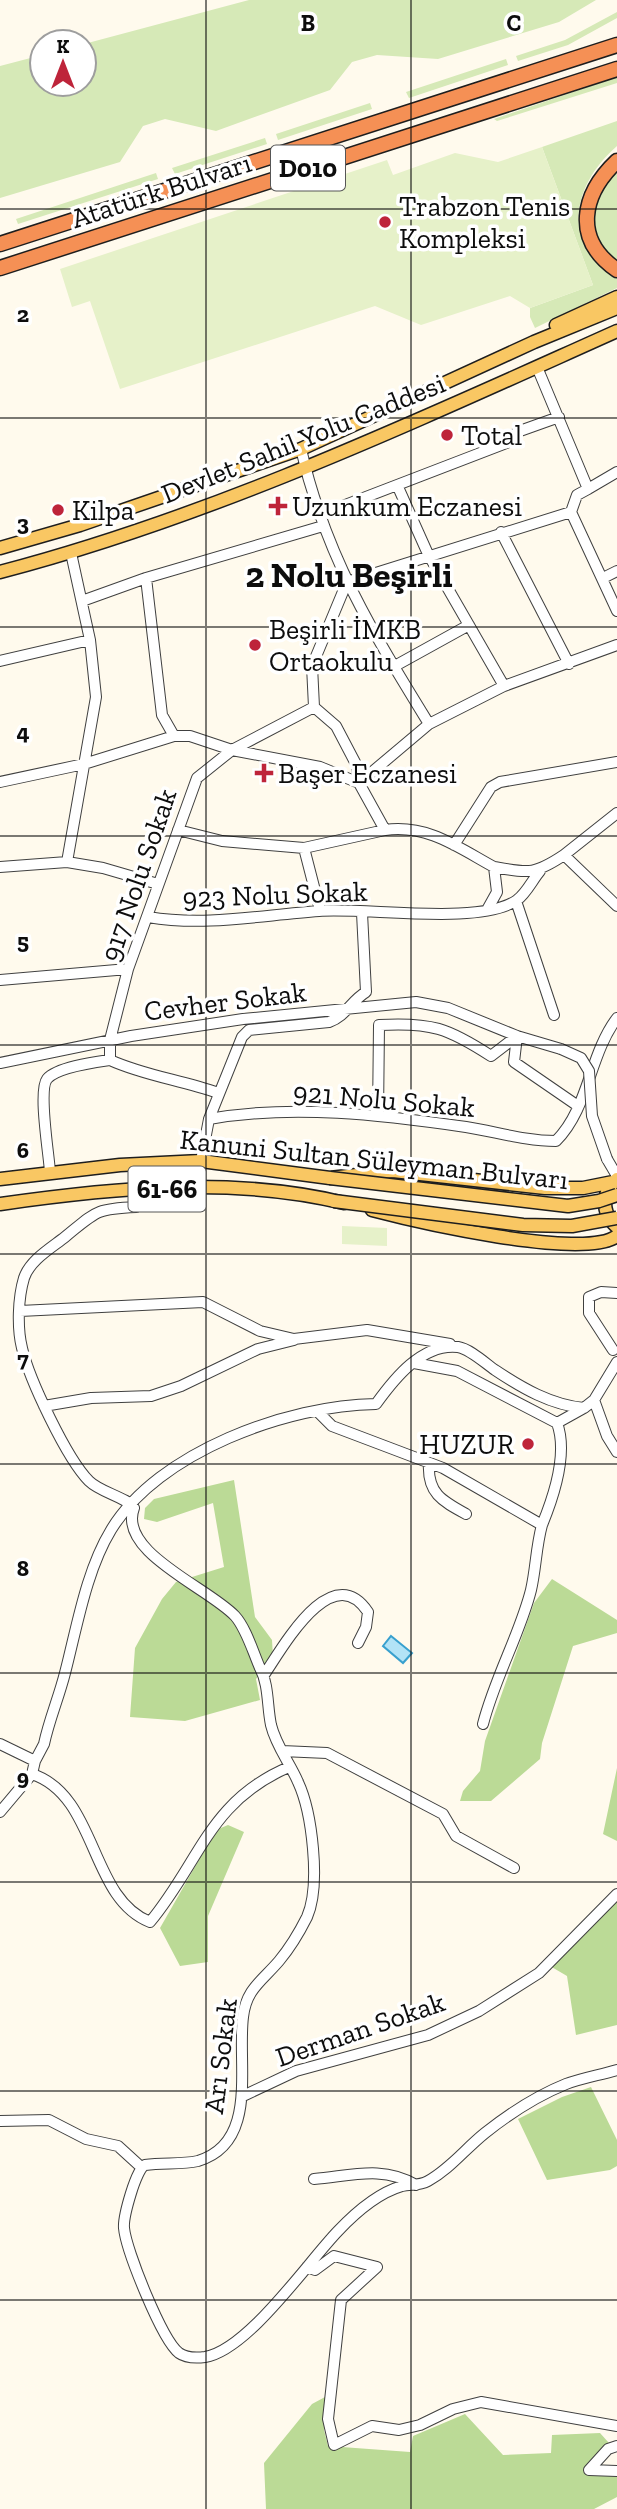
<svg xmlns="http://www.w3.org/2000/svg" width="617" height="2509" font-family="'Zilla Slab',serif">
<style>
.green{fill:#d6e9b7}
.forest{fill:#bbda96}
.pitch{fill:#e6f1c9}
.water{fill:#b2e3f6;stroke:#38a0ce;stroke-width:2}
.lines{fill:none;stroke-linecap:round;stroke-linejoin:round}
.minor-casing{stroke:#404040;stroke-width:12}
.major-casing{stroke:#1e1e1e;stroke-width:15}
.highway-casing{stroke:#1e1e1e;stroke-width:17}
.minor{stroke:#fff;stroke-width:10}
.major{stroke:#f9c763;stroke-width:12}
.highway{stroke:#f59055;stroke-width:14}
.minor-bridge-casing{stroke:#404040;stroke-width:12;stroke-linecap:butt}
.major-bridge-casing{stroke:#1e1e1e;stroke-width:15;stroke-linecap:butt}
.minor-bridge{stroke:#fff;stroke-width:10}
.major-bridge{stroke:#f9c763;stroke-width:12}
.grid{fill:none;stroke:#0d0d0d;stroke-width:2;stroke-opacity:0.55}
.poi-dot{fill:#be243a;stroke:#fff;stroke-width:2.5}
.labels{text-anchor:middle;stroke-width:7;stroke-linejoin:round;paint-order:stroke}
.shield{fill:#fff;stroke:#565656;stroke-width:2}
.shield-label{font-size:26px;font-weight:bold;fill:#0d0d0d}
.street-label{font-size:28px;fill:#0d0d0d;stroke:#fff}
.poi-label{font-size:28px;fill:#0d0d0d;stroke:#fff;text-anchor:start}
.district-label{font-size:35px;font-weight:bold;fill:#0d0d0d;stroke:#fff}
.grid-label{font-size:23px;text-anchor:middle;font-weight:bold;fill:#0d0d0d;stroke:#fff;stroke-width:7;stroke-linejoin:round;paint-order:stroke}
</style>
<rect width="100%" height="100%" fill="#fffaed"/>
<!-- green -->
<path class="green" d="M249,0H596L559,22L438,59L377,55L352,62L330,90L216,131L165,119L143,126L120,162L0,198V66L42,55V84H84V44Z
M617,12V18L568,45L518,61L516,56L565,40Z
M506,59L508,65L409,98L406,92Z
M617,77V83L497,121L494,119Z
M370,103L372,109L278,140L276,134Z
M617,121V146C573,184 559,244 617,277V288L535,328L530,317V308L593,285L542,147Z
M265,138L267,144L175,174L172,168Z
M617,171V263C585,240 590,195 617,171Z
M156,173L158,179L18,224L16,219Z"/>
<!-- forest -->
<path class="forest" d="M234,1480L255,1617L272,1640L273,1657L256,1679L260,1700L185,1721L130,1717L135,1648L162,1599L176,1582L224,1567L213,1503L157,1522L144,1519L145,1508L154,1499Z
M552,1579L617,1620V1633L573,1646L542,1743L540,1759L491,1801H460L463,1791L480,1771L485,1741L534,1603Z
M617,1768V1841L603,1834Z
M228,1825L244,1832L208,1916V1962L180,1966L160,1928L216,1830Z
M617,1901V2025L576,2035L567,1976L550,1966Z
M591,2087L617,2140V2166L610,2170L547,2180L518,2119L562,2097Z
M325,2397L324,2430L328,2446L410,2452L413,2436L465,2414L503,2455L551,2453L552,2435L600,2433L609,2443L593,2459L598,2467L617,2477V2497L594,2509H266L264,2463L312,2404Z"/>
<!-- pitch -->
<path class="pitch" d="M542,147L593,285L530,308L510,296L421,325L375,306L120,389L90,301L72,307L60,269L387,160L393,175L455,153L498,162Z
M342,1226L387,1228V1246L342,1244Z"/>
<!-- water -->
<path class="water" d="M391,1636L412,1653L403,1663L383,1646Z"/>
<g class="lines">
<defs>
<path id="minor" d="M537,367L588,489L577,495L571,512L617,611
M301,449C325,555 373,633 429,724
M398,487L428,554L504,686
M588,489L617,472
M571,512L347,582L312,666L314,707L336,726L357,766L359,783L385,830C428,824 459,848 494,867C529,873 534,875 564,855L617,906
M319,515L509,442L517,432L559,417
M501,532L569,664
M146,578L162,715L174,736H190L232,750L320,767L359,783L429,724L504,686L617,645
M603,578L617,571
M82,601L146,578L323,526
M0,661L90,640
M393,667L469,625
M0,782L84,764L174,736
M178,830L222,841L304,848L385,830
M454,845L491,787L500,782L617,762
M304,848L320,910
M564,855L617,813
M67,862L96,697L90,640L71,553
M0,867L67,862L103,868L158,884
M516,901L554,1015
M487,910L497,892L494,867
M148,917C206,927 261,915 319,911C365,907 481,926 517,900C526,894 533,879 540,871
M0,980L128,969
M517,1036L514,1062L578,1106
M110,1060C145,1076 182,1080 218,1093
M0,1063L131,1036L243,1019L416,1002L448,1008L517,1036L561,1049
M378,1116L379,1025C431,1022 448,1028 491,1056L517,1036
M209,1119L242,1037L249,1030L329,1022C346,1016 351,1001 366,992L362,913
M607,1159L617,1176
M201,1161L209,1119C293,1104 382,1115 466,1127C497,1132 525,1141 556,1141C589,1108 589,1055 617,1018
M50,1172C49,1154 38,1091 47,1079C57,1067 96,1062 110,1060V1040L128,969L197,778L232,750L314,707
M136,1207C95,1209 97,1211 65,1237C51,1248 30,1260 24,1278C18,1298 17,1328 22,1348C29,1379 67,1459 89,1481C101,1493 127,1497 134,1508C117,1552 209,1588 235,1616C246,1628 253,1652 260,1668C269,1685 267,1706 271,1725C276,1746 290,1763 298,1782C312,1812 321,1885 307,1917C300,1931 289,1949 279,1961C262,1981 246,1989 243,2017C237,2064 259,2143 198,2161C180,2165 163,2162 145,2165C136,2169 123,2217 124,2228C126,2250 162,2340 179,2353C186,2358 197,2358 205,2357C248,2350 308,2262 338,2231C355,2213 378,2193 402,2186C411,2184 419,2186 428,2181C450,2169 465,2149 485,2133C509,2114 536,2096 566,2084C582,2078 600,2075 617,2070
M20,1311L203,1302L260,1331L294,1339L367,1330L450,1344
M613,1350L589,1313V1297L601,1292L617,1293
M414,1363L457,1371L557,1423
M594,1400L607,1436L617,1452
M44,1406L91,1398L151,1396L181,1386L258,1349L294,1340
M317,1411L332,1426L443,1468L542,1525C554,1496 568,1453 557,1423L584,1408
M429,1463C427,1493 442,1501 466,1514
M264,1675C283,1647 332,1558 368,1612L366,1627L358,1643
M483,1724C495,1677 520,1634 531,1590C536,1568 536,1547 542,1525
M0,1744L35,1761L32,1774L0,1812
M282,1751L327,1753L443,1814L456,1836L514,1868
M35,1761L44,1744C49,1720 59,1697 65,1673C77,1627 86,1571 111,1530C158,1452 288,1405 376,1404C394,1379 422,1343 458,1347C470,1349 485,1363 495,1370C522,1388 551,1405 584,1408L594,1400L617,1362
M32,1774C98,1796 89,1898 150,1922C200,1862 209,1801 289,1767
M243,2096L296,2071L428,2035L479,2011L539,1973L617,1894
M0,2121L49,2120L86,2139L118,2146L141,2167
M314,2179C351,2176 382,2165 416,2185
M307,2267L315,2270L334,2256L377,2267L341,2300L328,2419L334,2445L372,2426L399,2430L420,2425L453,2409L481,2402L617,2426
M617,2446L608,2449L589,2470L617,2471"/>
<path id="major" d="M556,325L617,297
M0,548L80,525L301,449L534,342L617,308
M0,572C214,516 416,421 617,331
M0,1179L120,1165L201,1161L330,1178L393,1171L545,1188H583L613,1182
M617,1179C601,1193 601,1213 617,1227
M0,1204C112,1188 233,1176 344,1203
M372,1210C414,1221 585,1261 617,1236"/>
<path id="highway" d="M617,161C582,194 572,239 617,270
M0,244L617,45
M0,268L617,69"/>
</defs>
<!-- minor casing -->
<use href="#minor" class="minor-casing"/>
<!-- major casing -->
<use href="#major" class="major-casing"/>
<!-- highway casing -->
<use href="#highway" class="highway-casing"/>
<!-- minor -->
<use href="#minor" class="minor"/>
<!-- major -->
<use href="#major" class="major"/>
<!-- highway -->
<use href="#highway" class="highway"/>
<defs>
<path id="minor-bridge" d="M561,1049L581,1058L589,1071L592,1116L607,1159"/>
<path id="major-bridge" d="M330,1178L568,1206L599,1201L617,1195
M334,1201L523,1225L572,1226L617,1218"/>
</defs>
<!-- minor-bridge casing -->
<use href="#minor-bridge" class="minor-bridge-casing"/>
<!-- major-bridge casing -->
<use href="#major-bridge" class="major-bridge-casing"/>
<!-- minor-bridge -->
<use href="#minor-bridge" class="minor-bridge"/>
<!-- major-bridge -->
<use href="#major-bridge" class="major-bridge"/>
</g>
<!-- grid -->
<path class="grid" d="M206,0V2509M411,0V2509M0,209H617M0,418H617M0,627H617M0,836H617M0,1045H617M0,1254H617M0,1464H617M0,1673H617M0,1882H617M0,2091H617M0,2300H617"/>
<!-- markers -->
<g class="poi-dot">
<circle cx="385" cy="222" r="7"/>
<circle cx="447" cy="435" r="7"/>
<path d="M274.5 495.5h7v7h7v7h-7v7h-7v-7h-7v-7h7z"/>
<circle cx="58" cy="510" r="7"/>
<circle cx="255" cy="645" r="7"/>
<path d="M260.5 762.5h7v7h7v7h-7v7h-7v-7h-7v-7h7z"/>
<circle cx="528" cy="1444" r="7"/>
</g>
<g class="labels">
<!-- shield labels -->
<g class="shield">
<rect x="271" y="145.5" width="74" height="45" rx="5"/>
<rect x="128.5" y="1166.5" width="77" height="45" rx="5"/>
</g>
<g class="shield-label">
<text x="308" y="177">D010</text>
<text x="167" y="1198">61-66</text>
</g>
<!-- street labels -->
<g class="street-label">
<text transform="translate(161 190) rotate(-18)" y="10">Atatürk Bulvarı</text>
<text transform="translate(303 438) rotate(-22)" y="10">Devlet Sahil Yolu Caddesi</text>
<text transform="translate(138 875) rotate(-71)" y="10">917 Nolu Sokak</text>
<text transform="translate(275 894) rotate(-2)" y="10">923 Nolu Sokak</text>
<text transform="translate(225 1001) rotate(-7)" y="10">Cevher Sokak</text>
<text transform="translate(384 1099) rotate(5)" y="10">921 Nolu Sokak</text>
<text transform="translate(374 1159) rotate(6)" y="10">Kanuni Sultan Süleyman Bulvarı</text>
<text transform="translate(360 2029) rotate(-19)" y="10">Derman Sokak</text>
<text transform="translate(220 2056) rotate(-83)" y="10">Arı Sokak</text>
</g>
<!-- poi labels -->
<g class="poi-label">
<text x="399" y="216">Trabzon Tenis<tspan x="399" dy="32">Kompleksi</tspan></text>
<text x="461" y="445">Total</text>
<text x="292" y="516">Uzunkum Eczanesi</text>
<text x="72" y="520">Kilpa</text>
<text x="269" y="639">Beşirli İMKB<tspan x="269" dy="32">Ortaokulu</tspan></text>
<text x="278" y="783">Başer Eczanesi</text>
<text x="514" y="1454" text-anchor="end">HUZUR</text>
</g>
<!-- district labels -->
<g class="district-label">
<text x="349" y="587">2 Nolu Beşirli</text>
</g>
</g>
<g class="grid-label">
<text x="308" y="31">B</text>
<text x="514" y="31">C</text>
<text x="23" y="322">2</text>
<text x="23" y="531">3</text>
<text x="23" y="740">4</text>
<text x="23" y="949">5</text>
<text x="23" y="1158">6</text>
<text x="23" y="1367">7</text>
<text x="23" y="1576">8</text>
<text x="23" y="1785">9</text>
</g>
<!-- north arrow -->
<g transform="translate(63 63)"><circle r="33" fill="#ffffff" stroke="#9e9e9e" stroke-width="2"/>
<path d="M0-5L12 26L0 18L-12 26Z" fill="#be243a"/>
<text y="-10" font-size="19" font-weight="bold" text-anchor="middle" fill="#0d0d0d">K</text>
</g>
</svg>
